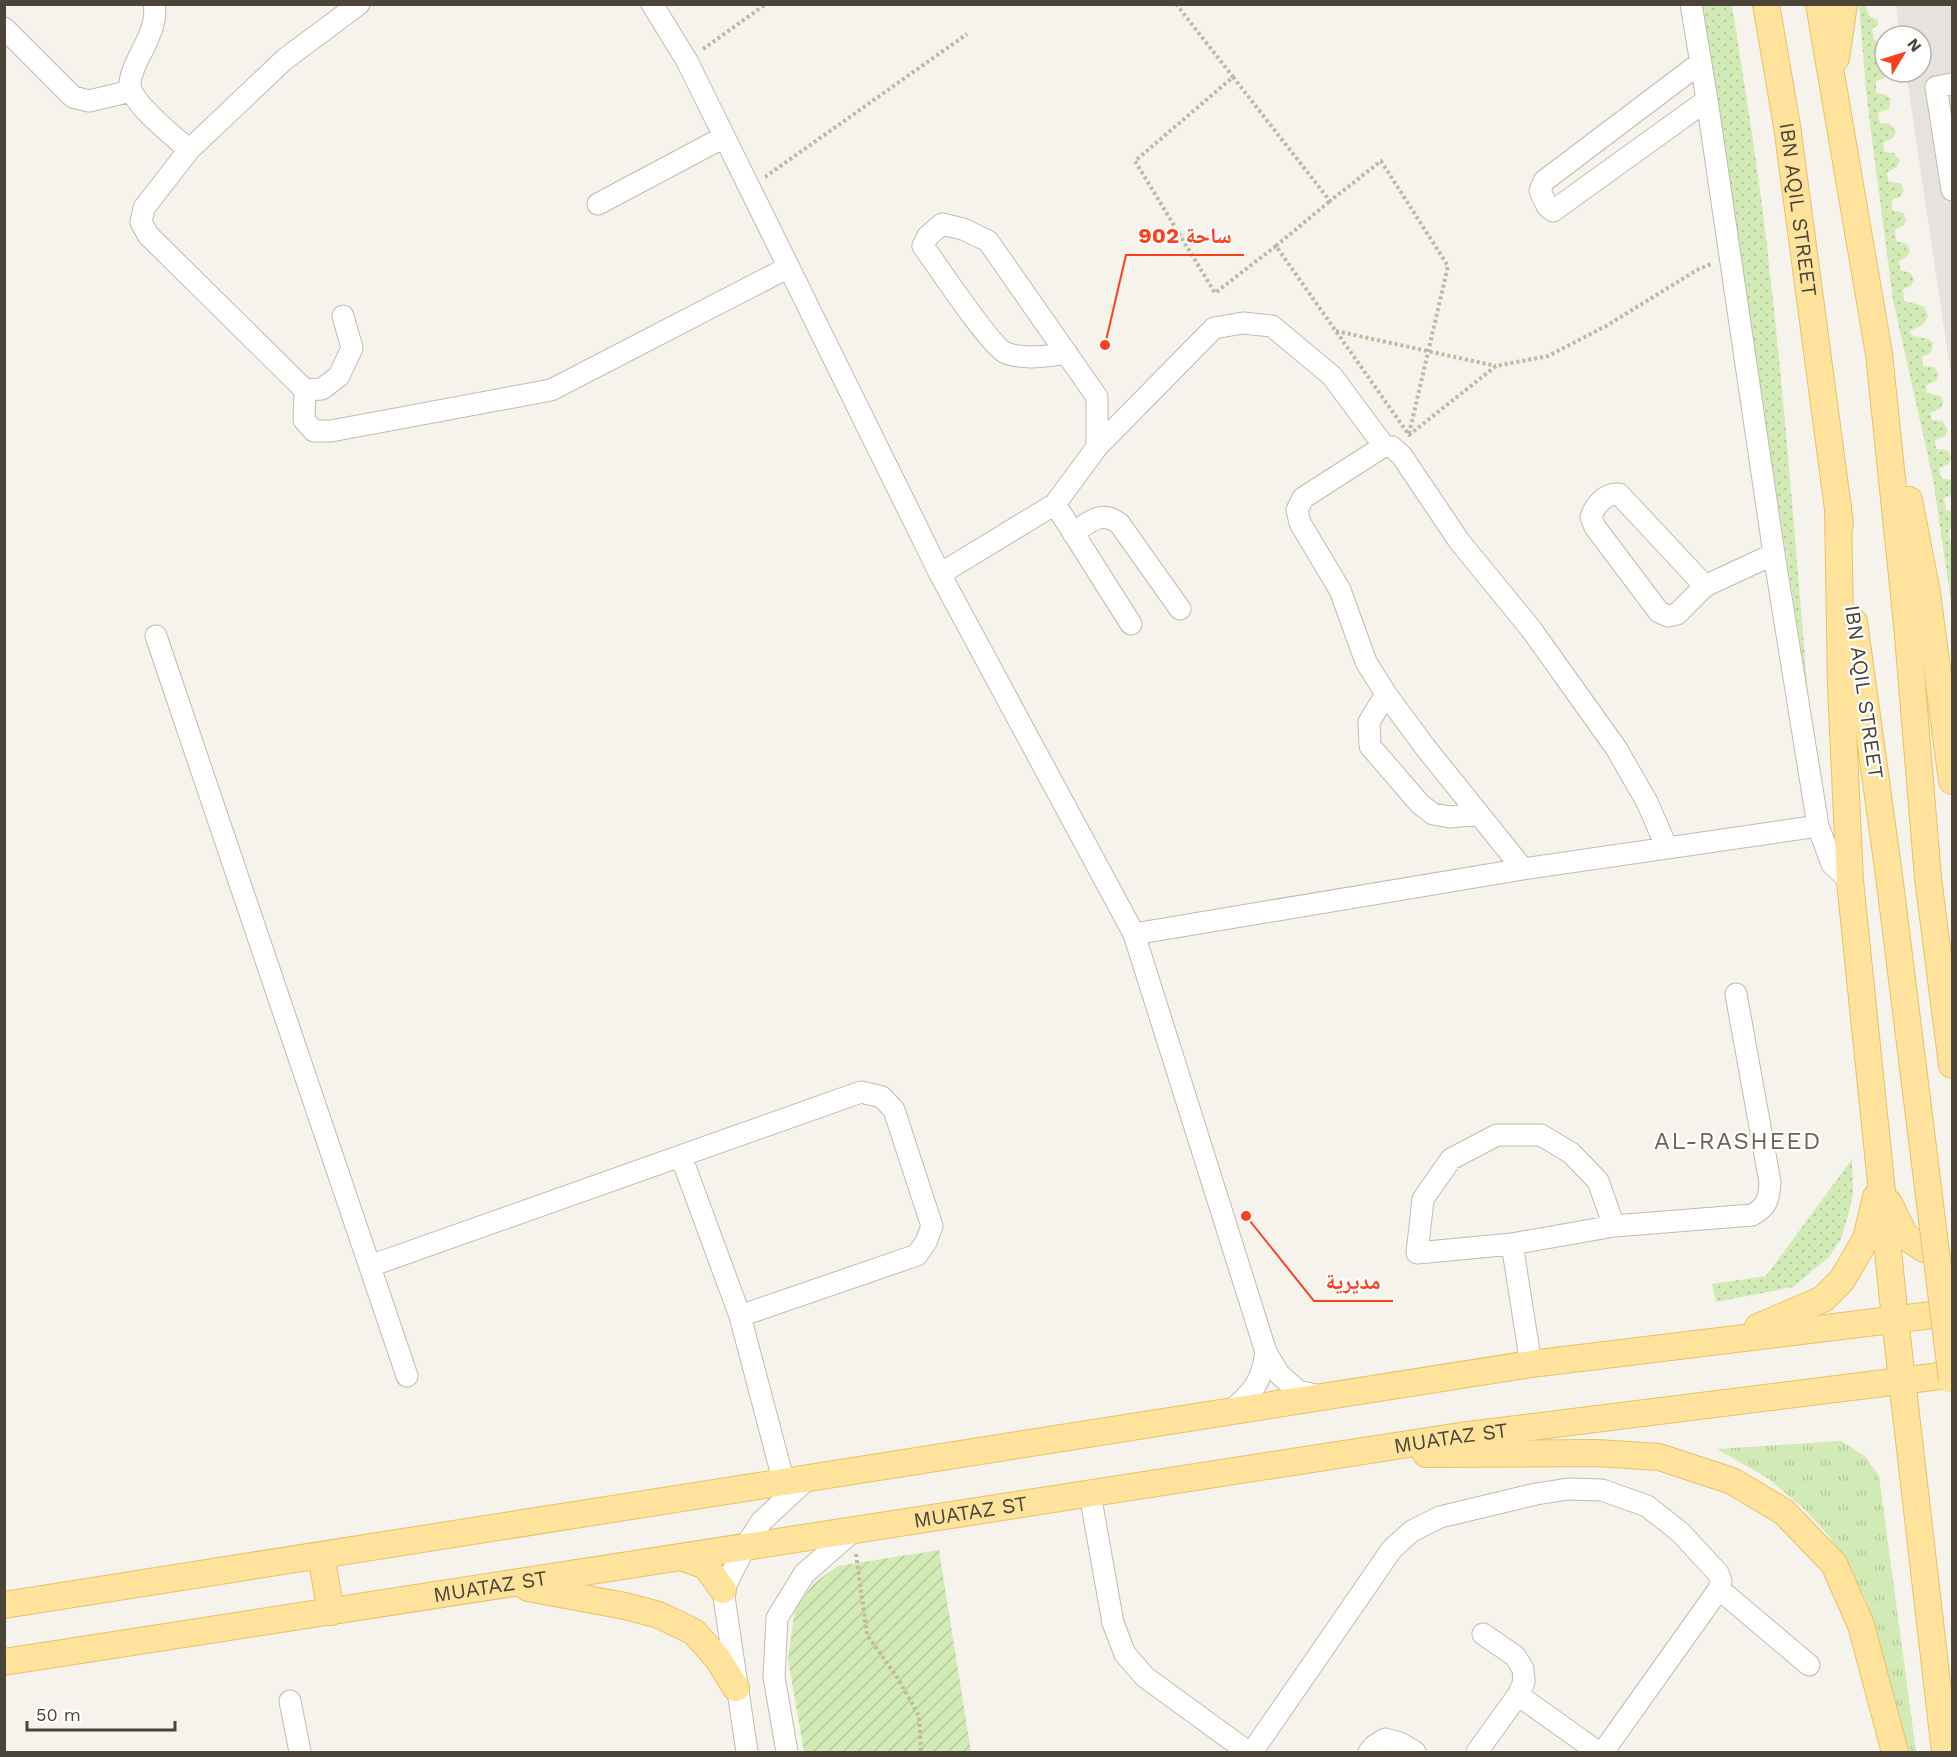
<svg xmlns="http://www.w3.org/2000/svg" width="1957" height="1757" font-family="'Work Sans','Noto Naskh Arabic',sans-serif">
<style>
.industrial{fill:#e6e2dd}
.grass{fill:url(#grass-dots)}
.park{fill:url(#park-tufts)}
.garden{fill:url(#garden-furrows)}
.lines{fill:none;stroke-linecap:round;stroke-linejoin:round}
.minor-casing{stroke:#c2bbae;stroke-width:23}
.major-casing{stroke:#e6c16a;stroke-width:28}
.path{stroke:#c4b79f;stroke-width:4;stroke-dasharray:3 3;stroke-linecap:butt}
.minor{stroke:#fff;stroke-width:21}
.major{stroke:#ffe39c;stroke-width:26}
.major-bridge-casing{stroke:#e6c16a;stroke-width:28;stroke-linecap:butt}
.major-bridge{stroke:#ffe39c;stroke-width:26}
.labels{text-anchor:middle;stroke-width:4.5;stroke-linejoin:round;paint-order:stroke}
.street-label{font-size:21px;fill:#4b4439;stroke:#fff}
.quarter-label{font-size:24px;letter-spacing:1.5px;fill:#6e6250;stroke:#fff}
.leader{fill:none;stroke:#fc3f1d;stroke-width:2}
.callout-dot{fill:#fc3f1d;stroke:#fff;stroke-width:2}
.callout-label{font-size:22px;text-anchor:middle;font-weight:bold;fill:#fc3f1d;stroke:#fff;stroke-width:4.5;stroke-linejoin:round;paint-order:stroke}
</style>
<defs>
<pattern id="grass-dots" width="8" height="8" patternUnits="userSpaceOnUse" patternTransform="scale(1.5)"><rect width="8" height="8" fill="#d2eab5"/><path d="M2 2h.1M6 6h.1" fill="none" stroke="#b6ca9c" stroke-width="1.8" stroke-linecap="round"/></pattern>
<pattern id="park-tufts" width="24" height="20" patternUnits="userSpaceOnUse" patternTransform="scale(1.5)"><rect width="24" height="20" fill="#d2eab5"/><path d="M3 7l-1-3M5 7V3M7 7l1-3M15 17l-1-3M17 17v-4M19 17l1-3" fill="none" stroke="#b6ca9c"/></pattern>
<pattern id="garden-furrows" width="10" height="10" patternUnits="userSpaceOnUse" patternTransform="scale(1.5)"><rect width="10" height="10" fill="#d2eab5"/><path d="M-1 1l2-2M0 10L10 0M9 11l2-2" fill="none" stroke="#b6ca9c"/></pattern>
</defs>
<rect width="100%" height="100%" fill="#f6f3ec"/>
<!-- industrial -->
<path class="industrial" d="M1896,5H1952V382L1906,72H1921V36H1900Z"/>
<!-- grass -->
<path class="grass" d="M1700,5H1732C1744,82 1757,160 1766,238C1784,389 1795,542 1808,694Z
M1859,5H1865L1869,16L1878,20V25L1872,29L1874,40L1880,42L1882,46L1876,52V66L1885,69L1887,74L1885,78L1876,81V93L1886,95L1891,99L1889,109L1878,113L1880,123L1890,124L1896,132L1893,138L1883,143L1884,152L1894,153L1900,161L1897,167L1887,172L1888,181L1901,184L1904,190L1901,196L1892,200V210L1904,213L1906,220L1903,226L1895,230L1896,241L1907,244L1910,251L1907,257L1899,261L1900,270L1911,273L1914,280L1911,286L1903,289L1904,301L1924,306L1928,316L1923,325L1909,331L1913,336L1928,339L1933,343L1931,353L1922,357L1923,366L1934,367L1939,375L1936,381L1926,385L1927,393L1941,396L1943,402L1941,408L1930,413L1932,420L1942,421L1948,430L1945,436L1935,440L1936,449L1947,450L1952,458L1949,464L1939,468L1941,478L1952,480V494L1944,498L1946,510L1952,511V528L1949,530L1950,540H1952V608L1933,479L1893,300L1867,101Z
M1852,1159L1853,1193L1848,1216L1841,1239L1829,1257L1793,1287L1716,1302L1712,1284L1766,1276Z"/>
<!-- park -->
<path class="park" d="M1841,1441L1865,1456L1879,1476L1916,1752H1907L1866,1600L1847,1562L1828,1535L1804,1509L1769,1479L1717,1449Z"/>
<!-- garden -->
<path class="garden" d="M939,1550L971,1752H804L788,1659L795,1609L814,1583L838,1566Z"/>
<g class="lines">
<defs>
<path id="minor" d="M154,4C157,19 151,32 145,45C140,56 130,72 130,84C131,104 174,136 189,150
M652,4L687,61L940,574L1134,934L1266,1352L1279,1374L1298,1391L1320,1396
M1691,4L1707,100L1774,554L1818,826L1832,864L1850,881
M4,28L73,97L89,101L131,91
M1700,63L1544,181L1540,191L1547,206L1553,211L1707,100
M1952,84L1936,87L1952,190
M598,204L724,137
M343,316L352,348L339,376L322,389L305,390L148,235L141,222L144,208L189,150L285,59L359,4
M305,390L304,420L314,431H331L551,390L789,267
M1097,447L1214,328L1243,323L1272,326L1332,376L1384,446
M1055,504L1131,624
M1073,533C1090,522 1100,510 1119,523L1180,609
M940,574L1055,504L1097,447V397L988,241L963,229L942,224L928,236L923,246C936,264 991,347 1006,353C1024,360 1049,356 1067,353
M1705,586L1677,614L1668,616L1659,612L1595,527L1591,517C1595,505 1605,493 1619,494L1705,586L1774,554
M156,636L407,1376
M1386,694L1369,722L1370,746L1420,804L1433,814L1450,817L1479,814
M1523,869L1425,747L1386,694L1366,662L1340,590L1300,523L1297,510L1303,498L1384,446L1392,447L1402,456L1459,541L1531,629L1616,748L1647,802L1667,848
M1134,934L1523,869L1818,826
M1497,1135H1541L1571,1153L1598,1181L1614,1226L1512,1244L1417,1253L1423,1199L1451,1159Z
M681,1156L740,1316L784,1483
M1614,1226L1752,1215C1767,1207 1769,1199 1770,1182L1736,994
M1512,1244L1531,1364
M370,1266L861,1092L882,1097L894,1110L932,1226L926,1242L917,1255L740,1316
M1231,1411C1253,1392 1262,1382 1266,1352
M1090,1494L1113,1623L1125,1654L1145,1677L1248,1752
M1719,1589L1809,1665
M1518,1695L1598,1752
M290,1701L300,1752
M747,1752L723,1590L745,1547L761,1522L807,1479
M787,1752L774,1677L777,1618L804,1574L853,1531
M1252,1752L1392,1549L1412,1531L1440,1517L1536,1494L1568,1489L1602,1490L1647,1506L1680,1532L1718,1573L1721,1581L1719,1589L1603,1752
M1369,1752L1374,1746L1385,1739L1400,1743L1415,1752
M1477,1752L1518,1695L1524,1682L1523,1669L1515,1656L1483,1634"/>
<g id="major">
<path id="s1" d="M1766,4L1787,126L1840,524"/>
<path d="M1819,4L1879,354L1907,624L1928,878L1952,1065"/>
<path d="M1836,58L1844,4"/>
<path d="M1909,500L1927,593L1952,781"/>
<path d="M1838,506L1841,687L1850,881L1895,1319L1945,1752"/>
<path d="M1854,622L1890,883"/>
<path d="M1889,1203L1905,1236L1924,1249"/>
<path d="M1758,1327L1823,1299L1842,1280L1866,1239L1876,1197"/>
<path d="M1426,1454L1597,1453L1659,1457L1732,1481L1784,1512L1834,1564L1861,1625L1895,1752"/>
<path d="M321,1556L331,1612"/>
<path d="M681,1557L706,1566L723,1590"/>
<path d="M528,1588L625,1606L659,1615L694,1632L718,1659L736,1688"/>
<path d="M4,1605L1531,1364L1932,1315"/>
<path id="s2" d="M4,1662L1460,1436L1940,1376"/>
</g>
</defs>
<!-- minor casing -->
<use href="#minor" class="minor-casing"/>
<!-- major casing -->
<use href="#major" class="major-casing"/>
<!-- path -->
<path class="path" d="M1176,4L1233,77L1135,161L1215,293L1276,246L1409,435L1496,366L1548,356L1606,326L1697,270L1713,263
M703,49L766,4
M1233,77L1330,201L1381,161L1448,266L1409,434
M765,177L967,34
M1276,246L1330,201
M1336,331L1496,366
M856,1554L867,1635L897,1677L919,1716L921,1752"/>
<!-- minor -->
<use href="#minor" class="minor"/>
<!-- major -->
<use href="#major" class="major"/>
<defs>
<path id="major-bridge" d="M1890,883L1952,1380"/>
</defs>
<!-- major-bridge casing -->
<use href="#major-bridge" class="major-bridge-casing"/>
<!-- major-bridge -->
<use href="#major-bridge" class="major-bridge"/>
</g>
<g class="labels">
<!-- street labels -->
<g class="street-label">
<text dy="7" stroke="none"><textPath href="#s1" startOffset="208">IBN AQIL STREET</textPath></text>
<text transform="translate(1864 692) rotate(82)" y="7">IBN AQIL STREET</text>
<text dy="7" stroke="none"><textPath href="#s2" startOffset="1464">MUATAZ ST</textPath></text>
<text dy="7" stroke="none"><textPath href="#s2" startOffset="978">MUATAZ ST</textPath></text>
<text dy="7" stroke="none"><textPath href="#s2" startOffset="492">MUATAZ ST</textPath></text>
</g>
<!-- quarter labels -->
<g class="quarter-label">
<text x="1738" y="1149">AL-RASHEED</text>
</g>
</g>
<!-- callouts -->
<path class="leader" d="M1105 345L1126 255H1244M1246 1216L1314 1301H1393"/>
<g class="callout-dot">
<circle cx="1105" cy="345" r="6"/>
<circle cx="1246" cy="1216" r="6"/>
</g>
<g class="callout-label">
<text x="1185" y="243">ساحة 902</text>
<text x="1353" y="1289">مديرية</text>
</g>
<!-- border -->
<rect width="1957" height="1757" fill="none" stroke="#4b4439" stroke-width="12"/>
<!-- north arrow -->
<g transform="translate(1903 54) rotate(52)"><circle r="28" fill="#ffffff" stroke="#b7b4b0" stroke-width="1.5"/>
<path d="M0-4.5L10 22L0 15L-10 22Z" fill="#fc3f1d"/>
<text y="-9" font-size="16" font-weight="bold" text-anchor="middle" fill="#4b4439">N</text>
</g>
<!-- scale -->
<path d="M27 1721v9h148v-9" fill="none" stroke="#4b4439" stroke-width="3"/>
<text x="36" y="1721" font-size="18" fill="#4b4439" stroke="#ffffff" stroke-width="4.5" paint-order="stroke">50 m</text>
</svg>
